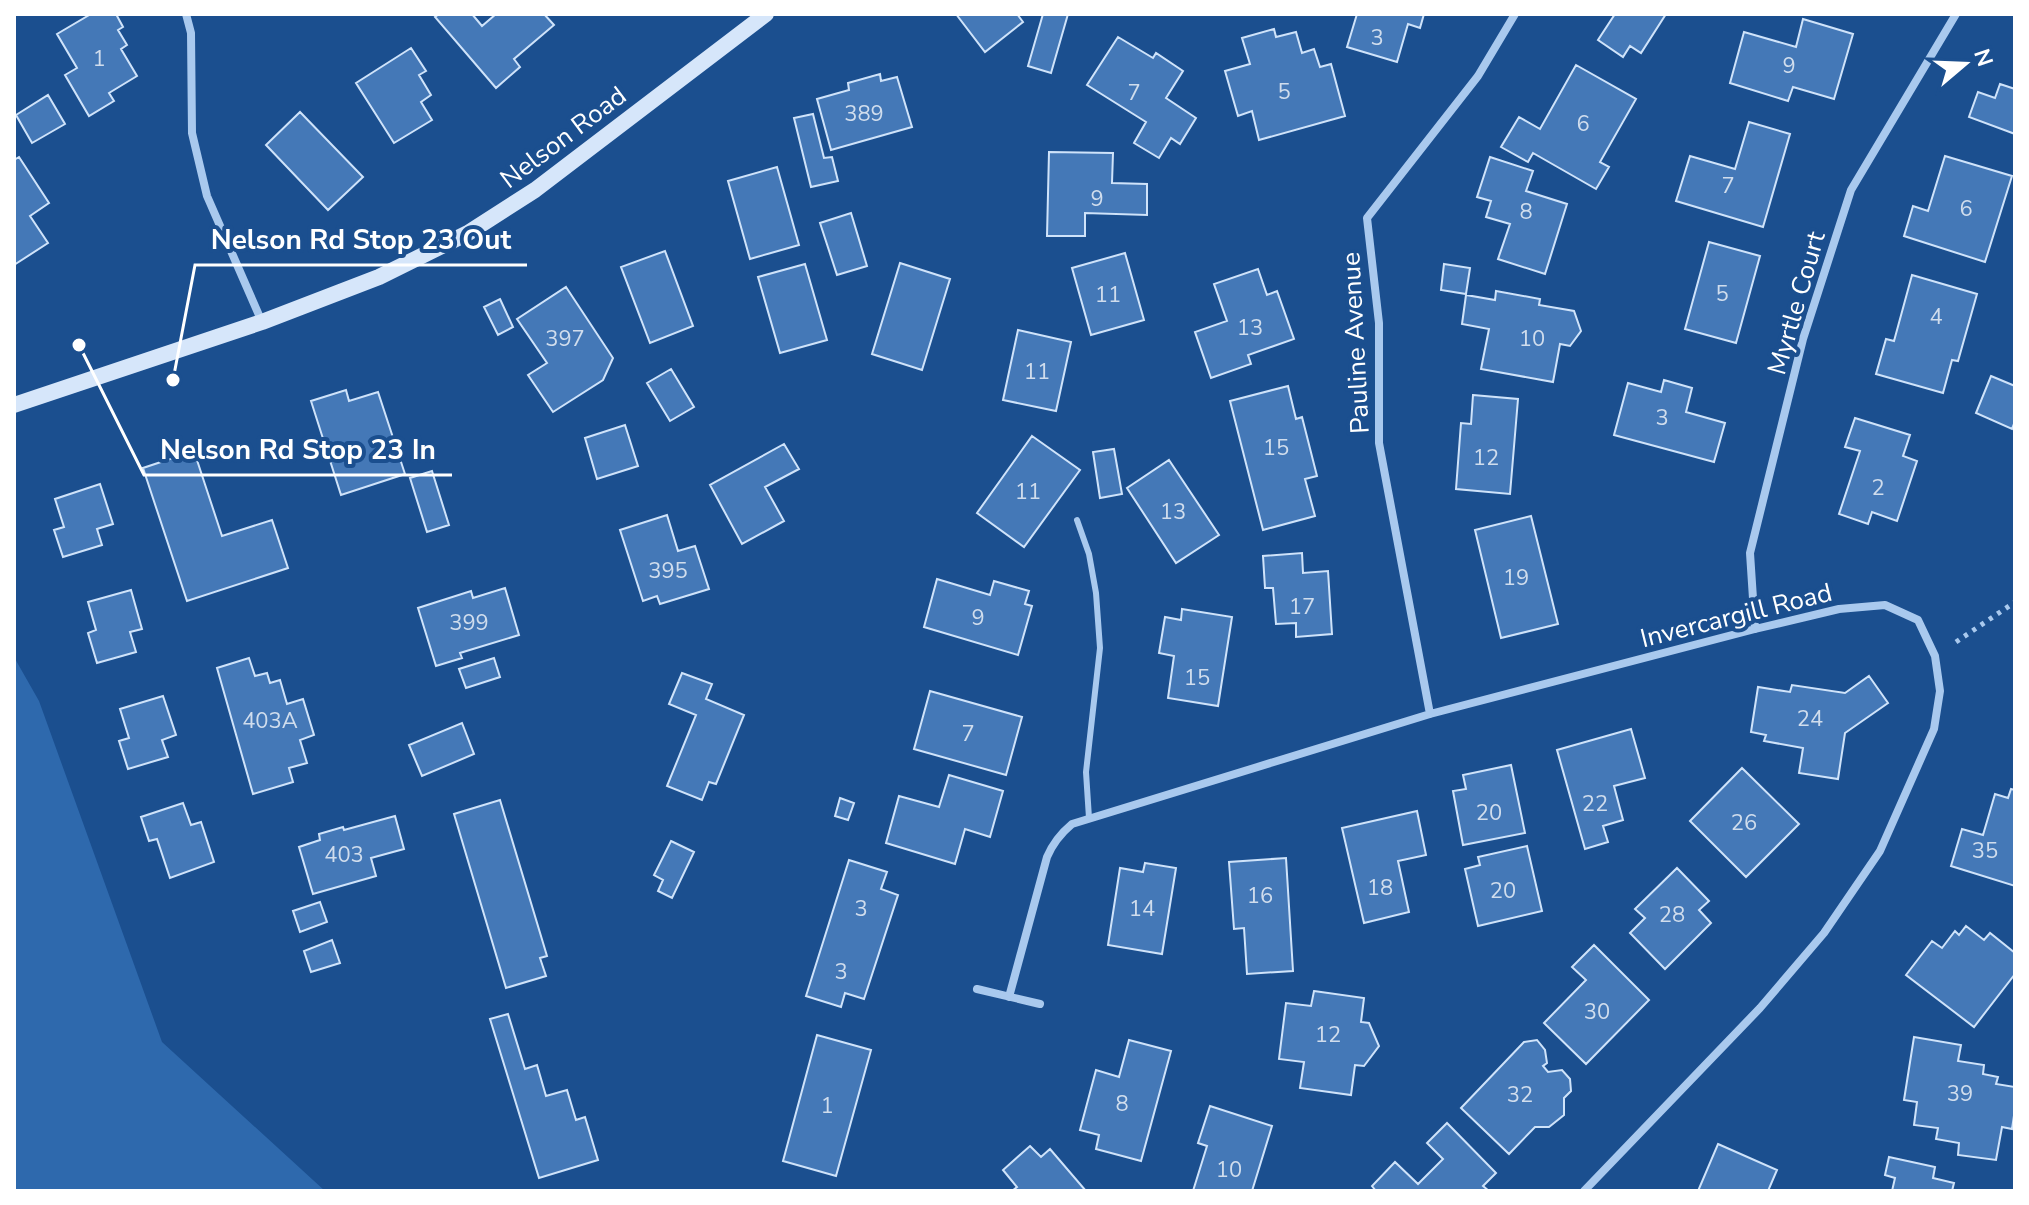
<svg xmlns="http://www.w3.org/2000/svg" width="2029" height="1205" font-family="'Nunito Sans',sans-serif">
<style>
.green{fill:#2e69ad}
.building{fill:#4478b7;stroke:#cfe3fa;stroke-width:2}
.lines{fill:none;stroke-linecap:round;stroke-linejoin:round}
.path{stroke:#a9c9ee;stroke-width:5;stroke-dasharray:4 6;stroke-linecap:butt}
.lane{stroke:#a9c9ee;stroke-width:6}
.street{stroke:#a9c9ee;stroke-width:8}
.secondary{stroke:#d6e6fa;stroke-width:16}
.labels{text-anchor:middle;stroke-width:8;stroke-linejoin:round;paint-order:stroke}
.number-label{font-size:22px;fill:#d0dded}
.street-label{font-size:26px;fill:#fff;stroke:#1b4f8f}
.leader{fill:none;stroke:#fff;stroke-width:3}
.callout-dot{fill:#fff;stroke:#1b4f8f;stroke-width:3}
.callout-label{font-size:28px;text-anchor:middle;font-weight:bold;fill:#fff;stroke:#1b4f8f;stroke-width:8;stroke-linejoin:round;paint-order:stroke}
</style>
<rect width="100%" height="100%" fill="#1b4f8f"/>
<!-- green -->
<path class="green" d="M14,657L39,701L162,1042L325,1191H14Z"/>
<!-- building -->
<path class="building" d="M91,14H116L123,27L118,30L127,45L121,49L137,76L109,93L114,101L89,116L65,75L77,68L57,34Z
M439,14H472L482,26L496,14H544L554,25L514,59L520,67L496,88L435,17Z
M956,14H1017L1023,22L985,52Z
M1043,14H1068L1051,73L1028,66Z
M1357,14H1424L1420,28L1408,24L1397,62L1347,47Z
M1615,14H1666L1641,53L1630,46L1623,57L1598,40Z
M1803,19L1853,34L1834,99L1793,87L1788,101L1730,83L1744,32L1796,47Z
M1274,29L1276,37L1296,32L1302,53L1314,49L1320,67L1331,64L1345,116L1259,140L1252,111L1238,116L1225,71L1250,64L1242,38Z
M1118,37L1153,58L1156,53L1183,71L1166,98L1196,118L1180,144L1171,138L1159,158L1134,143L1146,122L1087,85Z
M411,48L426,71L419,75L431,95L421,102L432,120L394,143L356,83Z
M1576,65L1636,99L1600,162L1609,167L1596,189L1533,153L1528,162L1501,147L1519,117L1540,129Z
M880,74L881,81L897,77L912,127L831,150L817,99L849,90L848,83Z
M2000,84L2015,89V134L1969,117L1978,92L1995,98Z
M48,95L65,124L32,143L16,115Z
M300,112L363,177L328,210L266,145Z
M813,114L824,158L832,157L838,181L811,187L794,118Z
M1749,122L1790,134L1763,227L1676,201L1690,156L1735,169Z
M1049,152L1113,153L1112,183L1147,184V215L1085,213V236H1047Z
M1945,156L2012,176L1985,262L1904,236L1913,206L1928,211Z
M19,157L49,203L30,216L48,243L14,265V160Z
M1490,157L1533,171L1526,191L1567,204L1545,274L1498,259L1510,224L1486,217L1491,201L1477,197Z
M777,167L799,245L750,259L728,181Z
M851,213L867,266L837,275L820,223Z
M1709,242L1760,256L1736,343L1685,329Z
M665,251L693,326L650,343L621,267Z
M1125,253L1144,320L1091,335L1072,268Z
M900,263L950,279L922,370L872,354Z
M805,264L827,340L780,353L758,277Z
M1444,264L1470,268L1466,294L1441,290Z
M1258,269L1267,295L1277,291L1294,339L1248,355L1251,364L1211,378L1195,332L1227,321L1214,284Z
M1912,275L1977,294L1958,361L1952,360L1943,393L1876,374L1886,339L1894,341Z
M566,287L613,358L603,380L553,412L528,375L547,363L517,319Z
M1496,291L1540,299L1539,305L1574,311L1581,331L1570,346L1560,344L1553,382L1481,369L1489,329L1462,324L1466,295L1495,300Z
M500,299L513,327L498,335L484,307Z
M1018,330L1071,342L1056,411L1003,400Z
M671,369L694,407L670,421L647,383Z
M1991,376L2015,386V421L2012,429L1976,413Z
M1664,380L1692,388L1686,412L1725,423L1714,462L1614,435L1628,383L1661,392Z
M1288,386L1296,419L1302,417L1317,476L1305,479L1315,516L1263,530L1230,401Z
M346,390L349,401L378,392L405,474L341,495L311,401Z
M1473,395L1518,399L1510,494L1456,489L1461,423L1471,424Z
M1855,418L1910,435L1903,456L1917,461L1897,521L1872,512L1868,524L1839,514L1860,451L1845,447Z
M625,425L638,466L597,479L585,438Z
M1032,436L1080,470L1024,547L977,513Z
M784,444L799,469L765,487L784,521L742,544L710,485Z
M1114,449L1122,494L1100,498L1093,452Z
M194,451L222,536L272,520L288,568L187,601L143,468Z
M1169,460L1219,535L1176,563L1127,488Z
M432,471L449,525L427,532L410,478Z
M100,484L113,524L97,529L102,545L63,557L54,530L64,527L55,499Z
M667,515L678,551L695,546L709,589L660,604L657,596L643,601L620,530Z
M1531,516L1558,624L1501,638L1475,530Z
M1302,553L1303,573L1328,571L1332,634L1296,637V623L1276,624L1273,588H1265L1263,556Z
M937,579L990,595L994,581L1029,591L1025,604L1032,606L1018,655L924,627Z
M505,588L519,635L460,653L462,658L436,666L418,608L471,591L473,598Z
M131,590L142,629L130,632L136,652L97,663L88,633L96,630L88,602Z
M1182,609L1232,617L1218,706L1168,698L1174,656L1159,653L1165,617L1181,620Z
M249,658L255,676L267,673L270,683L280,680L287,704L303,699L314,735L300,740L307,763L289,768L293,782L253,794L217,668Z
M494,658L500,677L466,688L459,669Z
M682,673L712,684L706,699L744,715L716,784L709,782L702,800L667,786L696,715L669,704Z
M1869,676L1888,703L1845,733L1838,779L1799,773L1803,748L1764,741L1766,735L1751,732L1758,687L1790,692L1792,685L1845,693Z
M930,691L1022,717L1006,775L914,749Z
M163,696L176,735L162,740L168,757L128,769L119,741L129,738L120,709Z
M462,723L474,754L422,776L409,745Z
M1631,729L1645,778L1614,786L1623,820L1603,826L1608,842L1585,849L1557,750Z
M1511,765L1525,833L1463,845L1453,791L1466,789L1463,775Z
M1742,768L1799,824L1746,877L1690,821Z
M949,775L1003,791L990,837L965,829L955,864L886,843L899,796L939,807Z
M2011,789L2015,790V886L1951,866L1962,829L1983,835L1995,794L2008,798Z
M840,798L854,803L848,820L835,816Z
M500,800L547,956L540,958L546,976L506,988L454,814Z
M183,803L191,825L201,822L214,862L170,878L157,839L149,841L141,817Z
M1417,811L1426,855L1398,861L1409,912L1364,923L1342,828Z
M395,816L404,849L371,858L376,876L313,894L299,847L320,840L319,834L343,827L344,830Z
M671,841L694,852L672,898L658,891L663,880L654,875Z
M1527,846L1542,911L1478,926L1465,869L1480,865L1478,857Z
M1286,858L1293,971L1247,974L1244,928L1234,929L1229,862Z
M849,860L887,872L881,889L898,895L864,999L845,993L841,1007L806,996Z
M1145,863L1176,868L1162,954L1108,945L1120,868L1143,872Z
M1677,868L1709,901L1699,910L1711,923L1665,969L1630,933L1645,918L1635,909Z
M320,902L327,922L300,932L293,911Z
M1966,926L1984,940L1990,933L2015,953V974L1974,1027L1906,975L1932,941L1942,948L1955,931L1959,935Z
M332,940L340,963L311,972L304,951Z
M1594,945L1649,1000L1586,1064L1544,1023L1586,980L1572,967Z
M1314,991L1364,998L1361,1022L1369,1023L1379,1046L1364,1066L1355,1065L1351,1095L1300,1088L1304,1062L1279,1059L1286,1003L1311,1006Z
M508,1014L525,1069L537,1065L546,1096L567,1090L576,1120L585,1117L598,1160L539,1178L490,1019Z
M817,1035L871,1050L836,1176L783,1161Z
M1914,1037L1961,1045L1958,1061L1984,1065L1983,1074L1998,1077L1996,1084L2015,1087V1109L2012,1129L2002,1127L1996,1160L1958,1155L1959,1143L1936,1139L1938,1128L1914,1125L1917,1102L1904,1100Z
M1129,1040L1171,1051L1141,1161L1096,1149L1099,1135L1080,1130L1096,1070L1119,1077Z
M1537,1040L1545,1050L1547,1063L1543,1066L1548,1072L1562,1070L1570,1079L1571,1091L1564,1098V1115L1549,1127H1535L1509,1154L1461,1108L1524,1042Z
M1210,1106L1272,1126L1252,1191H1193L1207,1146L1198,1143Z
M1447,1123L1496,1173L1483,1186L1489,1191H1376L1372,1186L1395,1162L1418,1184L1443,1159L1427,1143Z
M1718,1144L1777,1170L1768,1191H1698Z
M1030,1146L1041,1157L1050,1149L1086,1191H1012L1017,1187L1003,1170Z
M1889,1157L1935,1167L1933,1178L1954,1183L1952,1191H1892L1895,1178L1885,1175Z"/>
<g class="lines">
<!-- path -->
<path class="path" d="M1956,642L2015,602"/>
<!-- lane -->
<path class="lane" d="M1077,520L1089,554L1096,593L1100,648L1086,772L1089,818"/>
<!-- street -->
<path class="street" d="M186,14L191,33L192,133L207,196L262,322
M1755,629L1750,553L1803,339L1851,190L1956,14
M1430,714L1379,443V323L1367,218L1478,76L1515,14
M977,989L1040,1004
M1009,997L1047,857C1053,843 1060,834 1072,824L1430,714L1755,629L1839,609L1885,605L1918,620L1935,656L1940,691L1934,729L1880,851L1824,933L1760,1008L1584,1191"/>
<!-- secondary -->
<path class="secondary" d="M14,405L262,322L379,277L468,233L535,190L766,14"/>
</g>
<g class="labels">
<!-- number labels -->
<g class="number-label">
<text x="1377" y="45">3</text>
<text x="99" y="66">1</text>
<text x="1789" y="73">9</text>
<text x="1284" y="99">5</text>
<text x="1134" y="100">7</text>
<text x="864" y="121">389</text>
<text x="1583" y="131">6</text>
<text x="1728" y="193">7</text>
<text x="1097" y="206">9</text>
<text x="1966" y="216">6</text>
<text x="1526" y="219">8</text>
<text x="1722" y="301">5</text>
<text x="1108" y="302">11</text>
<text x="1936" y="324">4</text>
<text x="1250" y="335">13</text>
<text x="565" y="346">397</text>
<text x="1532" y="346">10</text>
<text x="1037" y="379">11</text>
<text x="1662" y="425">3</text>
<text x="1276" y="455">15</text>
<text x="1486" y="465">12</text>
<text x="1878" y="495">2</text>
<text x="1028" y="499">11</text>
<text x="1173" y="519">13</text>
<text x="668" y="578">395</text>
<text x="1516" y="585">19</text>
<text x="1302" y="614">17</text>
<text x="978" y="625">9</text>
<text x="469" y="630">399</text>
<text x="1197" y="685">15</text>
<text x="1810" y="726">24</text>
<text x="270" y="728">403A</text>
<text x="968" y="741">7</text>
<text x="1595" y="811">22</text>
<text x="1489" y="820">20</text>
<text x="1744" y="830">26</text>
<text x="1985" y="858">35</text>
<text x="344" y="862">403</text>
<text x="1380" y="895">18</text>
<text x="1503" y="898">20</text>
<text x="1260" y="903">16</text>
<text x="861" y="916">3</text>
<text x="1142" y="916">14</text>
<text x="1672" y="922">28</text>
<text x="841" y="979">3</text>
<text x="1597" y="1019">30</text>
<text x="1328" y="1042">12</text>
<text x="1960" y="1101">39</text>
<text x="1520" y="1102">32</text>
<text x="1122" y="1111">8</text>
<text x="827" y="1113">1</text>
<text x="1229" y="1177">10</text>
</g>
<!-- street labels -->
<g class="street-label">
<text transform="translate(563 137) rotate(-37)" y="9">Nelson Road</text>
<text transform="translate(1796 303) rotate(-74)" y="9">Myrtle Court</text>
<text transform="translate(1355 343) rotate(-93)" y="9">Pauline Avenue</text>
<text transform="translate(1736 615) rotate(-14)" y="9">Invercargill Road</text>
</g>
</g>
<!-- callouts -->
<path class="leader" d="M173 380L195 265H527M79 345L144 475H452"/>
<g class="callout-dot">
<circle cx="173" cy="380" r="8"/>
<circle cx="79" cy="345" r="8"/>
</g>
<g class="callout-label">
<text x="361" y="249">Nelson Rd Stop 23 Out</text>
<text x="298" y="459">Nelson Rd Stop 23 In</text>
</g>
<!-- border -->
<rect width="2029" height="1205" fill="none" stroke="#ffffff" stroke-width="32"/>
<!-- north arrow -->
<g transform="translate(1965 64) rotate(71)" stroke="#1b4f8f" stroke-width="6" paint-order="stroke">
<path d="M0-6L14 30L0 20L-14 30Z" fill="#ffffff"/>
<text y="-12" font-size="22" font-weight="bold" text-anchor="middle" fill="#ffffff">N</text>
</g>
</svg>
